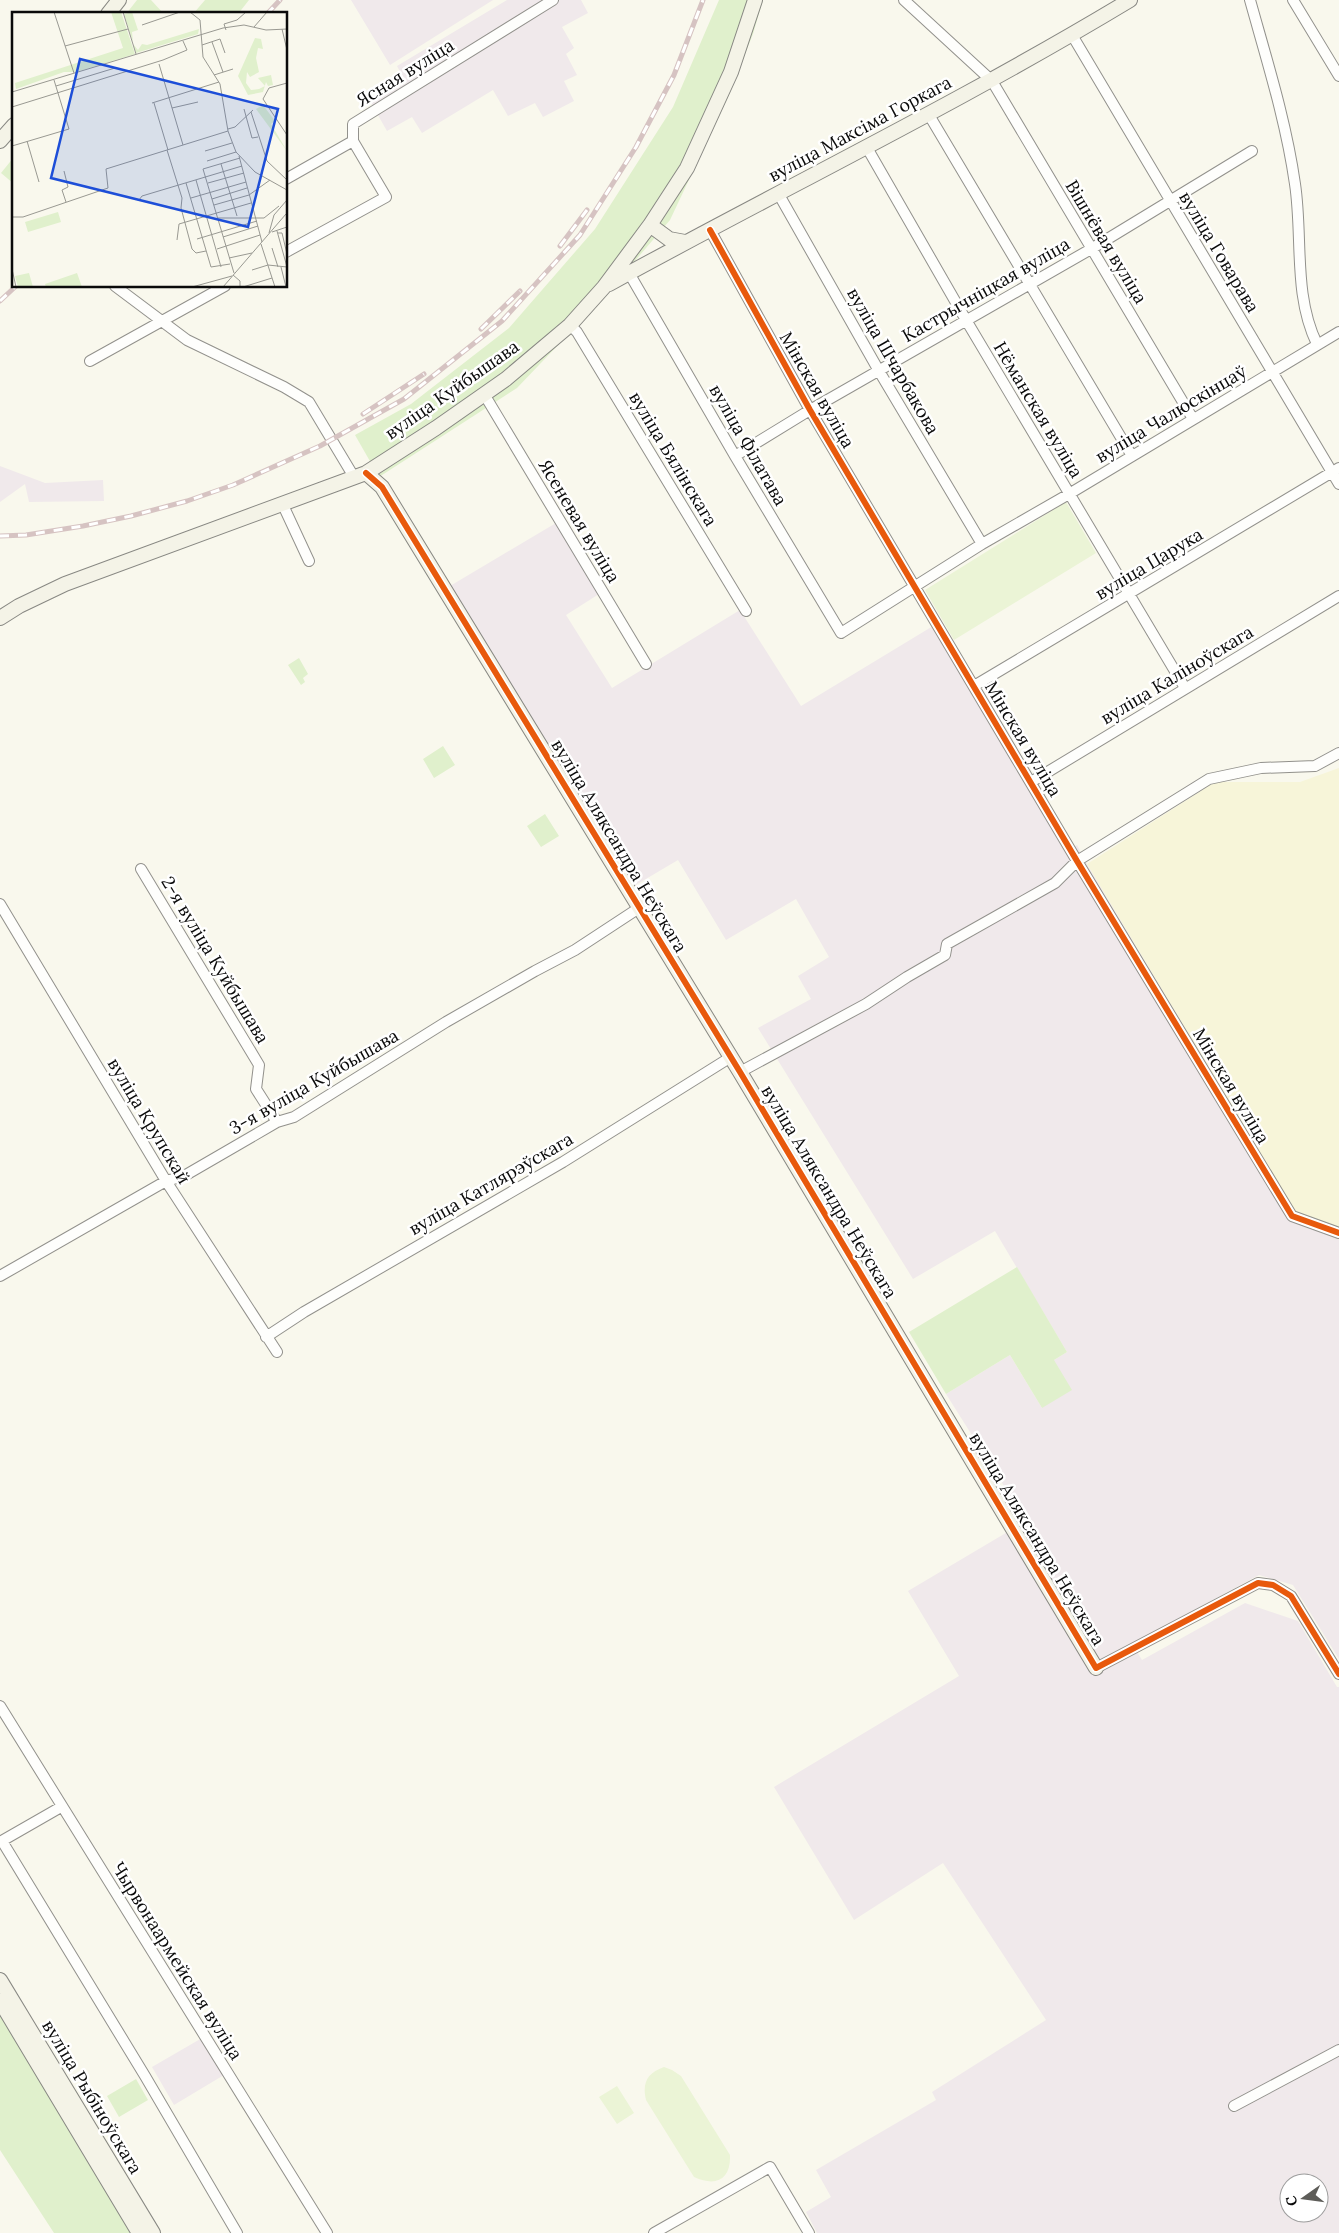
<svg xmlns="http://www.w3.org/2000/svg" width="1339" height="2233" font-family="Lora,serif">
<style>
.industrial{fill:#f0e9eb;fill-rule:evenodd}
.farmland{fill:#f7f5d9}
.green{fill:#e0f0cc}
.pitch{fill:#ebf4d6}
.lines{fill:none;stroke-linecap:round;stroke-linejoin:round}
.street-casing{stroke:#92918c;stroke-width:12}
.secondary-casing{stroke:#888883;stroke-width:16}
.street{stroke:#fefefc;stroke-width:10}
.secondary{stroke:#f4f3e7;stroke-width:14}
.rail-casing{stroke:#d6c3c2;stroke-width:5}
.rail{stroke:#fff;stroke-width:3;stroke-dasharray:9;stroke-linecap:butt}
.cycleway-casing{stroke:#fff;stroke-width:9}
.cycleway{stroke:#e8590c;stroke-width:6}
.labels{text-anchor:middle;stroke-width:5;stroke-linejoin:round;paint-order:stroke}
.street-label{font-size:18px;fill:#0a0a0a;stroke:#fff}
.inset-road{fill:none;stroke:#999992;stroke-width:1}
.view{fill:#1d4ed8;fill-opacity:0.15;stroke:#1d4ed8;stroke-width:2.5}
.inset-edge{fill:none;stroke:#0a0a0a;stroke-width:2.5}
</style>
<rect width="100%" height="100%" fill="#f9f8ed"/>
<!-- industrial -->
<path class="industrial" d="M351,0H493L390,65Z
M507,0H581L588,13L562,27L574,48L566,54L577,75L564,81L574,101L543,117L535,103L508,116L493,90L422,133L412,117L387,131L371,103L406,83L397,66Z
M0,466L45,483L103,480L104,501L29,502L25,484L0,502Z
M556,523L599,594L566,615L612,688L740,610L801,706L933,626L1067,851L1077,845L1087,864L1297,1215L1339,1228V1659L1293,1585L1259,1575L1132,1644L1142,1660L1245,1603L1298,1621L1337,1687H1339V2233H817L806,2212L831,2197L816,2170L936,2100L932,2092L1046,2020L943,1863L854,1920L774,1787L959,1676L908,1591L1026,1521L946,1394L1010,1355L1042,1408L1054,1360L1067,1352L995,1231L913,1279L758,1028L811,999L798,976L829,957L796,899L726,940L678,860L634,886L450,586ZM1289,2183H1319V2213H1289Z
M202,2038L224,2075L174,2105L152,2067Z"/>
<!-- farmland -->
<path class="farmland" d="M1339,768V1228L1297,1215L1087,864L1215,782H1300Z"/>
<!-- green -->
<path class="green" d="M137,0H151L164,14H126Z
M205,0H249L238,14H193Z
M719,0H763L753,34L728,97L670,220L604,297L517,388L379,477L355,435L411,404L509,328L595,229L673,107Z
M14,157V184L1,173Z
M299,658L308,674L303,678L305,682L301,685L288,665Z
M443,746L455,765L434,778L423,759Z
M545,814L559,836L541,847L527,826Z
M1017,1267L1067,1352L1054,1360L1072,1390L1042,1408L1010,1355L946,1394L909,1332Z
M0,2006L139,2233H54L0,2150Z
M136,2079L148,2100L119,2117L107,2096Z"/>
<!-- pitch -->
<path class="pitch" d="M1066,502L1096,553L954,640L925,590Z
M664,2067L672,2070L681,2076L730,2155C731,2180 716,2187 694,2177L646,2100C642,2083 647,2073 664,2067Z
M617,2086L634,2113L617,2124L599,2097Z"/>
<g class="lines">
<defs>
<path id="street" d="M904,0L992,81L1193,419
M1250,0C1267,61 1286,121 1295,184C1303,237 1293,295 1317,344
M1293,0L1339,76
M1072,35L1339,484
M929,115L1132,456
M866,146L966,320L1185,688
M286,179L353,141V124L553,0
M778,193L879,371L982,544
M710,230L810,410L1077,861L1292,1216L1339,1233
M286,252L386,197L353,141
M629,273L735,456L841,633L982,544L1069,494L1339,332
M115,286L187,340L284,387L309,402L354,477
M570,325L577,332L746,611
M90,361L225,286
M484,394L646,664
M735,456L810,410L1091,249L1252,151
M282,503L309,561
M974,686L1339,468
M1031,782L1339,596
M141,869L259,1065L256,1089L277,1122
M0,904L166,1181L277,1352
M740,1072L866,1004L907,977L945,955L947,944L1055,883L1077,861L1209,779L1261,768L1315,766L1339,753
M0,1276L166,1181L184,1176L277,1122L294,1117L446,1022L535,971L575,950L639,908
M266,1337L304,1312L563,1162L731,1057
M1096,1668L1258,1583L1273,1585L1291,1596L1339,1674
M0,1706L327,2233
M2,1841L145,2076L237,2233
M0,1842L61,1807
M1234,2106L1339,2050
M654,2233L770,2167L809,2233"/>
<path id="secondary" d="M108,14L119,0
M0,141L14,125
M650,225L669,239L685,242
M609,284C782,189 961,102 1130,0
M366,473L382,487L740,1072L1096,1668
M0,618L19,606L65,584L366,473L436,428L506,379L570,325L604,287L650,225L687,168L731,72L755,0
M0,1980L153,2233
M0,2001L139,2233"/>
</defs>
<!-- street casing -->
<use href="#street" class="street-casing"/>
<!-- secondary casing -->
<use href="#secondary" class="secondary-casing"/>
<!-- street -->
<use href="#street" class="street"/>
<!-- secondary -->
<use href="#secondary" class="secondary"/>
<defs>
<path id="rail" d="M267,14L280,0
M560,246L587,210
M0,301L16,286
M481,329L520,291
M363,414L424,374
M0,536L26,535L83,526L131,516L187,501L233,485L320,446L404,399L502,321L580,235L636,147L674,75L703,0"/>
</defs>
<!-- rail casing -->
<use href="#rail" class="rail-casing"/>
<!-- rail -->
<use href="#rail" class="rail"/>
<defs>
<path id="cycleway" d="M710,230L810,410L1077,861L1292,1216L1339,1233
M366,473L382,487L740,1072L1096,1668L1258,1583L1273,1585L1291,1596L1339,1674"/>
</defs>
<!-- cycleway casing -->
<use href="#cycleway" class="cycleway-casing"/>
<!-- cycleway -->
<use href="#cycleway" class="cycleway"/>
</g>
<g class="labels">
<!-- street labels -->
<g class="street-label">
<text transform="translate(405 73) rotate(-32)" y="6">Ясная вуліца</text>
<text transform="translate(860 129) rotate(-28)" y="6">вуліца Максіма Горкага</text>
<text transform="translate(1106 242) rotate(59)" y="6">Вішнёвая вуліца</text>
<text transform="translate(1219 252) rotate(59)" y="6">вуліца Говарава</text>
<text transform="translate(986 290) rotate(-30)" y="6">Кастрычніцкая вуліца</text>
<text transform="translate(893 361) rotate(60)" y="6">вуліца Шчарбакова</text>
<text transform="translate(452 390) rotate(-35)" y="6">вуліца Куйбышава</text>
<text transform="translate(817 390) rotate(60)" y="6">Мінская вуліца</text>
<text transform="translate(1038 410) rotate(59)" y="6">Нёманская вуліца</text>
<text transform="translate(1171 414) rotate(-31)" y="6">вуліца Чалюскінцаў</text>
<text transform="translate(748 445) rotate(60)" y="6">вуліца Філатава</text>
<text transform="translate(673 459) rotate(59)" y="6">вуліца Бялінскага</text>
<text transform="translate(579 521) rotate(59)" y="6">Ясеневая вуліца</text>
<text transform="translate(1149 564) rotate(-31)" y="6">вуліца Царука</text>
<text transform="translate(1177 675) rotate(-31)" y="6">вуліца Каліноўскага</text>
<text transform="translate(1023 739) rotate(59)" y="6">Мінская вуліца</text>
<text transform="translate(619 846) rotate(59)" y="6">вуліца Аляксандра Неўскага</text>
<text transform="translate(215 960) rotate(59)" y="6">2-я вуліца Куйбышава</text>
<text transform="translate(314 1082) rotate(-30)" y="6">3-я вуліца Куйбышава</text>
<text transform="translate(1231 1086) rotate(59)" y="6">Мінская вуліца</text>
<text transform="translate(149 1121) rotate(59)" y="6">вуліца Крупскай</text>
<text transform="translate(491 1184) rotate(-30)" y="6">вуліца Катлярэўскага</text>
<text transform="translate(829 1192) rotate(59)" y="6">вуліца Аляксандра Неўскага</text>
<text transform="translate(1037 1539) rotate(59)" y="6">вуліца Аляксандра Неўскага</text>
<text transform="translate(177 1961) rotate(58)" y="6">Чырвонаармейская вуліца</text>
<text transform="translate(92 2097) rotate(59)" y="6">вуліца Рыбіноўскага</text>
</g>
</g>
<!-- overview -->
<g transform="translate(12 12)">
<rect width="275" height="275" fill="#f9f8ed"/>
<path d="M99,0H109L123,42L64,60H52L4,77L3,71L111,36ZM120,0L126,18L120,20L121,30L112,2ZM187,17L186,22L124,41L121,32L126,38L130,32L135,33ZM243,26L249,27L251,37L246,36L244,46L247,60L238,65L235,60L234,71L239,78L247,77L253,74L246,66L259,63L261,73L256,74L254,70L251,80L236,83L226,64ZM251,93L263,109L259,112L275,139L244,97ZM46,200L49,210L16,220L13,210ZM17,261L21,275H6L3,264ZM65,261L70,275H34L33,272Z" fill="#e0f0cc"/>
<path class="inset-road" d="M42,0L62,61M111,0L124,42M178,0L188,8L191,45L208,72L216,119L224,140L243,160L275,178M130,13L168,0M242,15L255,0M270,17L275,38M214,18L212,12L225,8L234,0M200,30L211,60M190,33L208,27L213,41M53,34L116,17M147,52L171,133M202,63L221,57M275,71L257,76L251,87L275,123M44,74L103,56M0,80L211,16L232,13L254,18L275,17M140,91L207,70M142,91L156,138M0,95L151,48L175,38L171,29M160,96L186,90M232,97L240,126L246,125M239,100L255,149L275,168M216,117L223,115L241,98M15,129L27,170M0,134L57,117L42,68M155,138L170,186L169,196L180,237L184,241L194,239M193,139L220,131M227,144L250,230M195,149L224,140M209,152L225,204M52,159L56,175L50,178L54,190M184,168L209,255M174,171L199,255L218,252M196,171L232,161M179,186L234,170M200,187L235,176M127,188L130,184L230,154M202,193L237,183L258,168M0,205H11L96,176L94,157L216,119M206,206H252L267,194M265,219L275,255M260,220L275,215M257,221L262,203L275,188M266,221H270L275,242M211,225L246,214M185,227L245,209M165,228L167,212L239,191M249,232L263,275M260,236L266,255M205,237L248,223M217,246L240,241M269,255L274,275M0,257L4,275M240,258L256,253L275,255M222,261L191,157L228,146M221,263L228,269V275M180,275L220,264M211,275L274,202M231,275L260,266"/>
<path class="view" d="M68,47L266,97L236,215L39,166Z"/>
<rect width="275" height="275" class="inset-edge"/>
</g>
<!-- north arrow -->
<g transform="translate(1304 2198) rotate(256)"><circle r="24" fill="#ffffff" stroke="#9d9d9d"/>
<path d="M0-4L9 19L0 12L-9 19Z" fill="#5e5d59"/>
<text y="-8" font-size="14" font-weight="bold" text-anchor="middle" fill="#0a0a0a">С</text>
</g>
</svg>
